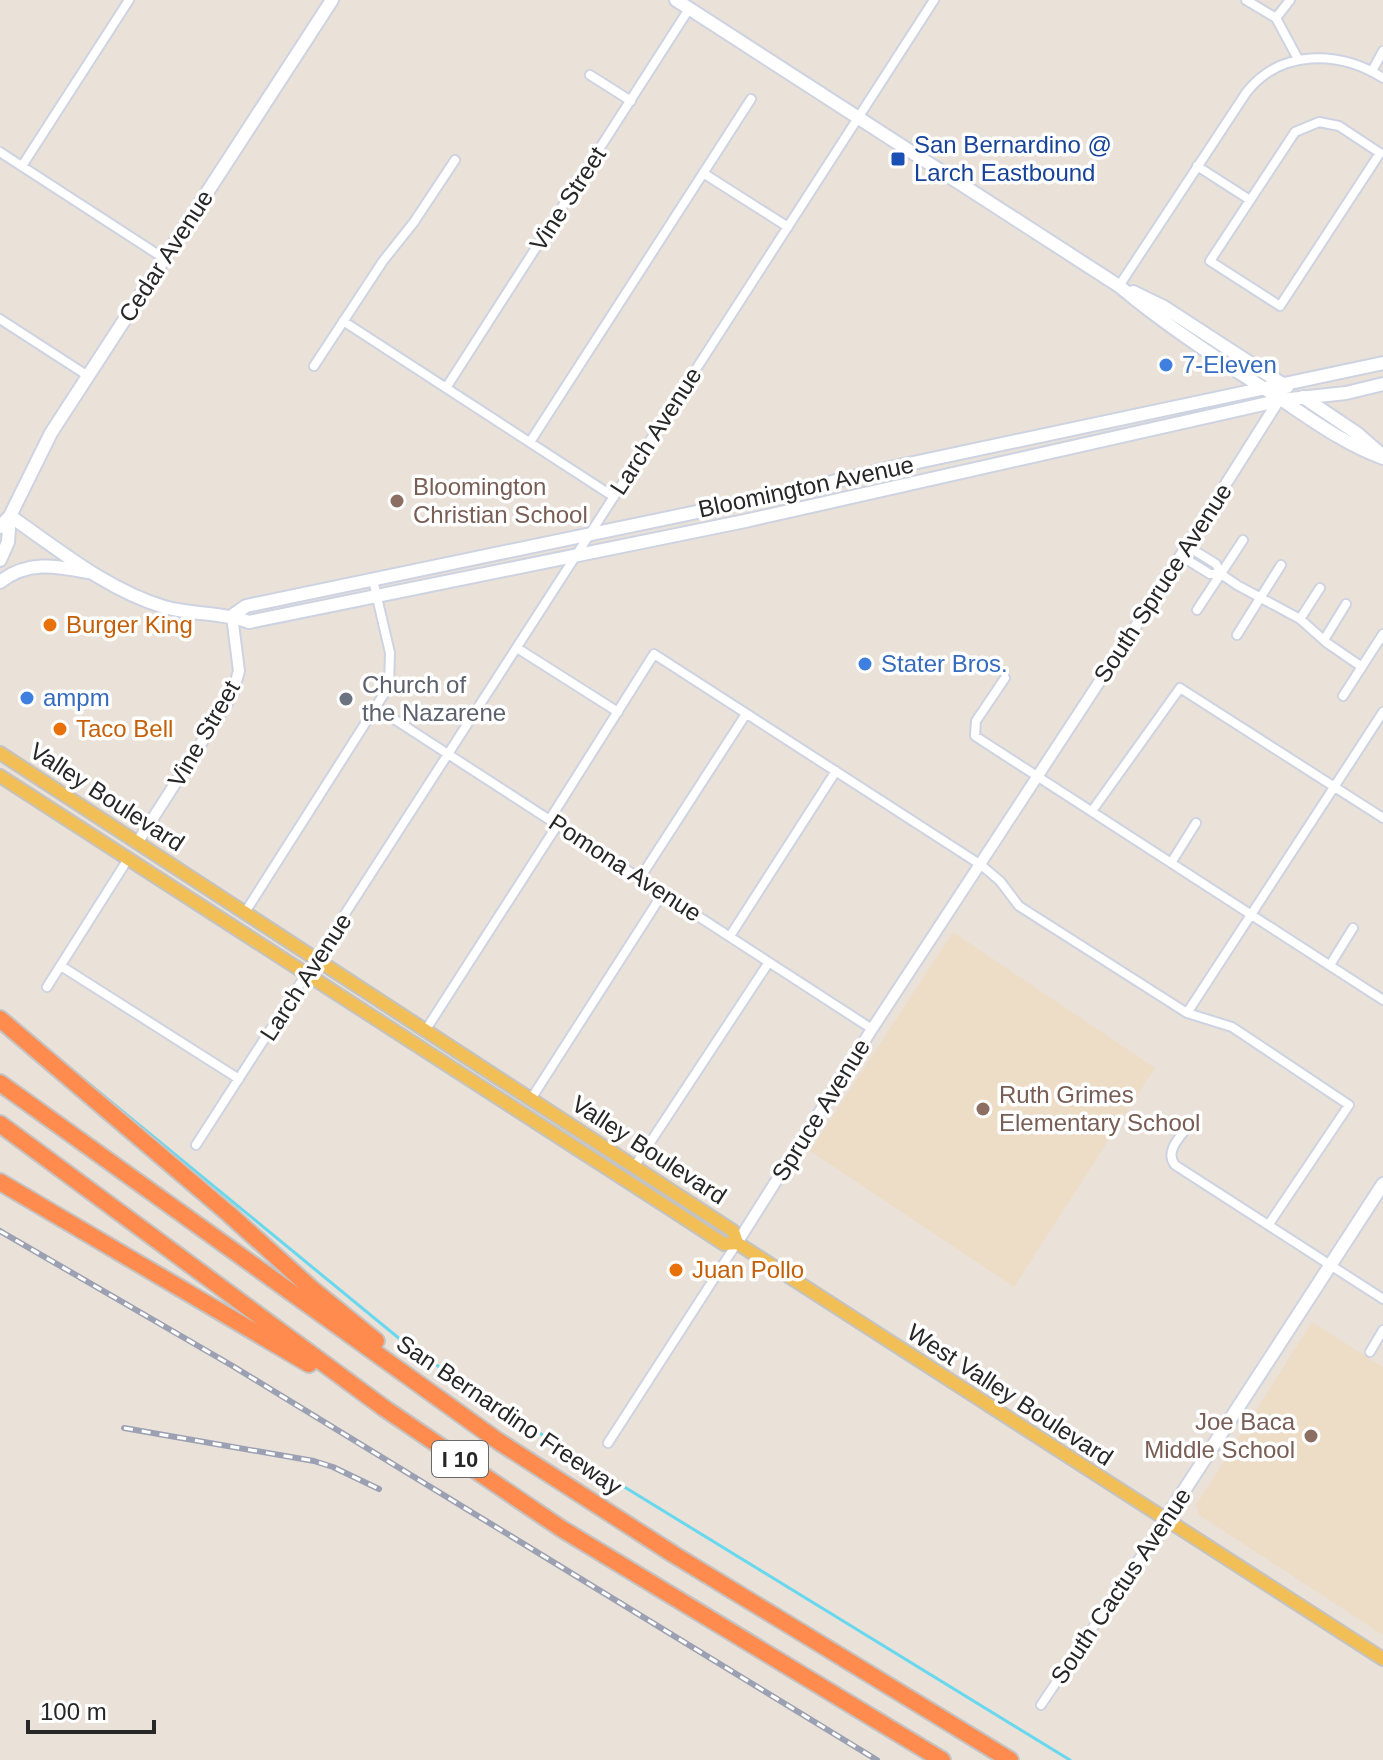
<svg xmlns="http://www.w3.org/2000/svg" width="1383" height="1760" font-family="Helvetica,sans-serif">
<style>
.education{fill:#edddc7}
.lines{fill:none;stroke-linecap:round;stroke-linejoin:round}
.stream{stroke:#68d8ef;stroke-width:3}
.minor-casing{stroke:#cdd3e1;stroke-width:12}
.tertiary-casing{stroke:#cdd3e1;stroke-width:14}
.secondary-casing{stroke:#cdd3e1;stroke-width:16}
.primary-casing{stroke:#c3c3c3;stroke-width:16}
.motorway-casing{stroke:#c3c3c3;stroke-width:20}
.minor{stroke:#fff;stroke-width:8}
.tertiary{stroke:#fff;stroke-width:10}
.secondary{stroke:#fff;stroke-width:12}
.primary{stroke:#f2bf56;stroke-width:12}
.motorway{stroke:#ff8b4e;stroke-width:16}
.rail-casing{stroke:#9ba1b2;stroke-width:6}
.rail{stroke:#fff;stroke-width:3;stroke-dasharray:9;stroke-linecap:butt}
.transit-dot{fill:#1a4fb4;stroke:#fff;stroke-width:3}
.shop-dot{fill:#3f7fe0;stroke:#fff;stroke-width:3}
.education-dot{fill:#8d6e63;stroke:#fff;stroke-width:3}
.food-dot{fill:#e8710a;stroke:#fff;stroke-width:3}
.worship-dot{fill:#6b7280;stroke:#fff;stroke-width:3}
.labels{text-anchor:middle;stroke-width:7;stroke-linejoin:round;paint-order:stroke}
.shield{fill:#fff;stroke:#686868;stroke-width:2}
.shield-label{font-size:22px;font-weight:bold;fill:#272727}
.transit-label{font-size:24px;fill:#164399;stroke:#fff;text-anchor:start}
.street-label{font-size:24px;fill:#272727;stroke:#fff}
.shop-label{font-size:24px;fill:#366cbe;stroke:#fff;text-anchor:start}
.education-label{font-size:24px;fill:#785e54;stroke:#fff;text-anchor:start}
.food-label{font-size:24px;fill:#c56008;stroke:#fff;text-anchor:start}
.worship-label{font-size:24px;fill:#5b616d;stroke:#fff;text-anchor:start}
</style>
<rect width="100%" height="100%" fill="#eae1d8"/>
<!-- education -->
<path class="education" d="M953,932L1155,1068L1014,1287L810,1151Z
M1312,1322L1383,1367V1635L1199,1515L1196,1505Z"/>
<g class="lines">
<!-- stream -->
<path class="stream" d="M71,1069L412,1349L582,1461L1070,1760"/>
<defs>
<path id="minor" d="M1246,0L1276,18L1298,59
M1276,18L1290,0
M1372,71L1383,51
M590,75L631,101
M1319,122L1339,126L1380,153L1280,306L1210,261L1295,132Z
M0,152L165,259
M22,166L129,0
M1197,166L1250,200
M703,173L788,227
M1119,286L1246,93C1280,49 1339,50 1383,78
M0,319L88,376
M343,321L614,497
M314,366L383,261L414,222L455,160
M446,388L689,9
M530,442L751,99
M1187,546L1216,564L1221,574L1237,585L1300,619L1327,643L1362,667
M1181,556L1210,574H1221
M1197,610L1243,540
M1300,619L1320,588
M1237,635L1281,565
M1324,640L1346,604
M517,648L618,712
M1005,678L976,721L975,736L1383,1000
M1343,696L1383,634
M377,708L872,1029
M1092,811L1180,688L1383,818
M550,819L654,654L981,865L1000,881L1019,906L1187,1013L1232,1027L1349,1105L1269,1224
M1171,863L1196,823
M640,878L746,714
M244,914L389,686L390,653L373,580
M730,936L836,771
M1330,965L1353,928
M61,966L239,1079
M47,987L128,859
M1187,1013L1383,712
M425,1031L558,824
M531,1099L663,893
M1190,1124C1181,1136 1164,1151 1175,1165L1383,1299
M196,1145L934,0
M634,1167L769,962
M1370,1352L1383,1330
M608,1443L737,1243
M1041,1705L1165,1520"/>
<path id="tertiary" d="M137,843L232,695L239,671L232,616
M737,1243L872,1029L1147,609L1282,395"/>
<path id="secondary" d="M676,0L1119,286C1168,327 1222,362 1276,396C1311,419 1344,444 1383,458
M1133,292L1164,307L1287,387
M1303,397L1358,434L1382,455
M10,516C58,549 107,590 164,607C192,615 222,612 249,622L745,521L1281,400L1346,393L1383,384
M0,527L10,516L51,433L332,0
M0,560L8,542L10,516
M0,582C28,560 56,566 88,572
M232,616L246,606L769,497L899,466L1383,363
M1165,1520L1383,1184"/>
<path id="primary" d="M0,753L733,1231L737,1243
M0,776L675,1212L724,1244L737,1243
M737,1243L1383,1659"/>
<path id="motorway" d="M0,1019L229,1214L312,1289L376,1341
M0,1083L498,1441L673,1554L1010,1760
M0,1124L384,1408L562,1529L942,1760
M0,1182L309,1364"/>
</defs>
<!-- minor casing -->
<use href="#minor" class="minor-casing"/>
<!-- tertiary casing -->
<use href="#tertiary" class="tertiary-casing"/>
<!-- secondary casing -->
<use href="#secondary" class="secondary-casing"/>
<!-- primary casing -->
<use href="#primary" class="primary-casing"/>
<!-- motorway casing -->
<use href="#motorway" class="motorway-casing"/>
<!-- minor -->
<use href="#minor" class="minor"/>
<!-- tertiary -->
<use href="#tertiary" class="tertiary"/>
<!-- secondary -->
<use href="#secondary" class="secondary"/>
<!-- primary -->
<use href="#primary" class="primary"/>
<!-- motorway -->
<use href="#motorway" class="motorway"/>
<defs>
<path id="rail" d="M0,1231L231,1365L877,1760
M124,1428L314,1461L333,1467L379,1489"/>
</defs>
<!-- rail casing -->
<use href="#rail" class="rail-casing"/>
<!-- rail -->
<use href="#rail" class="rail"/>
</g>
<!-- markers -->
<rect class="transit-dot" x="890" y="151" width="16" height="16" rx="4"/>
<g class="shop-dot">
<circle cx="1166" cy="365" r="8"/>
<circle cx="865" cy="664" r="8"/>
<circle cx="27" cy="698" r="8"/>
</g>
<g class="education-dot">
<circle cx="397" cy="501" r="8"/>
<circle cx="983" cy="1109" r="8"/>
<circle cx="1311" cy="1436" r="8"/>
</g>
<g class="food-dot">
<circle cx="50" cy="625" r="8"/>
<circle cx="60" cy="729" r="8"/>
<circle cx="676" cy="1270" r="8"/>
</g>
<circle class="worship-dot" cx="346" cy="699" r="8"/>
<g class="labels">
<!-- shield labels -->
<rect class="shield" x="432" y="1441" width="56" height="36" rx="6"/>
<g class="shield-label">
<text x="460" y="1467">I 10</text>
</g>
<!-- transit labels -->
<g class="transit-label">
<text x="914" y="153">San Bernardino @<tspan x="914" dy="28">Larch Eastbound</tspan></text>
</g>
<!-- street labels -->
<g class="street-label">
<text transform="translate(568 199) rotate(-57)" y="8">Vine Street</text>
<text transform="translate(166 256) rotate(-57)" y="8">Cedar Avenue</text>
<text transform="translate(656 431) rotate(-57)" y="8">Larch Avenue</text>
<text transform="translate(806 487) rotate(-12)" y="8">Bloomington Avenue</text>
<text transform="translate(1163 583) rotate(-57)" y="8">South Spruce Avenue</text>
<text transform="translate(204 734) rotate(-60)" y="8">Vine Street</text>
<text transform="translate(107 797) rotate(33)" y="8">Valley Boulevard</text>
<text transform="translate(625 868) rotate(33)" y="8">Pomona Avenue</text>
<text transform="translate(306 977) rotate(-57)" y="8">Larch Avenue</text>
<text transform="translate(821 1110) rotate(-58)" y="8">Spruce Avenue</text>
<text transform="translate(649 1150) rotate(33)" y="8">Valley Boulevard</text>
<text transform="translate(1010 1395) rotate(33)" y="8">West Valley Boulevard</text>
<text transform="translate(509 1415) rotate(34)" y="8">San Bernardino Freeway</text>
<text transform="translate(1121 1586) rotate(-56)" y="8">South Cactus Avenue</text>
</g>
<!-- shop labels -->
<g class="shop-label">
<text x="1182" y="373">7-Eleven</text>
<text x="881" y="672">Stater Bros.</text>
<text x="43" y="706">ampm</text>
</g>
<!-- education labels -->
<g class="education-label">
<text x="413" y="495">Bloomington<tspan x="413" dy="28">Christian School</tspan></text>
<text x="999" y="1103">Ruth Grimes<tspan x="999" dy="28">Elementary School</tspan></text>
<text x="1295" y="1430" text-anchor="end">Joe Baca<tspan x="1295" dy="28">Middle School</tspan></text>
</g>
<!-- food labels -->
<g class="food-label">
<text x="66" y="633">Burger King</text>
<text x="76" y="737">Taco Bell</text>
<text x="692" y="1278">Juan Pollo</text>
</g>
<!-- worship labels -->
<g class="worship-label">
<text x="362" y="693">Church of<tspan x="362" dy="28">the Nazarene</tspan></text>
</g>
</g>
<!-- scale -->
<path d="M28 1720v12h126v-12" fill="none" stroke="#272727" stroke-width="4"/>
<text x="40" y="1720" font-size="24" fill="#272727" stroke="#ffffff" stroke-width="6" paint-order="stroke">100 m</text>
</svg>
